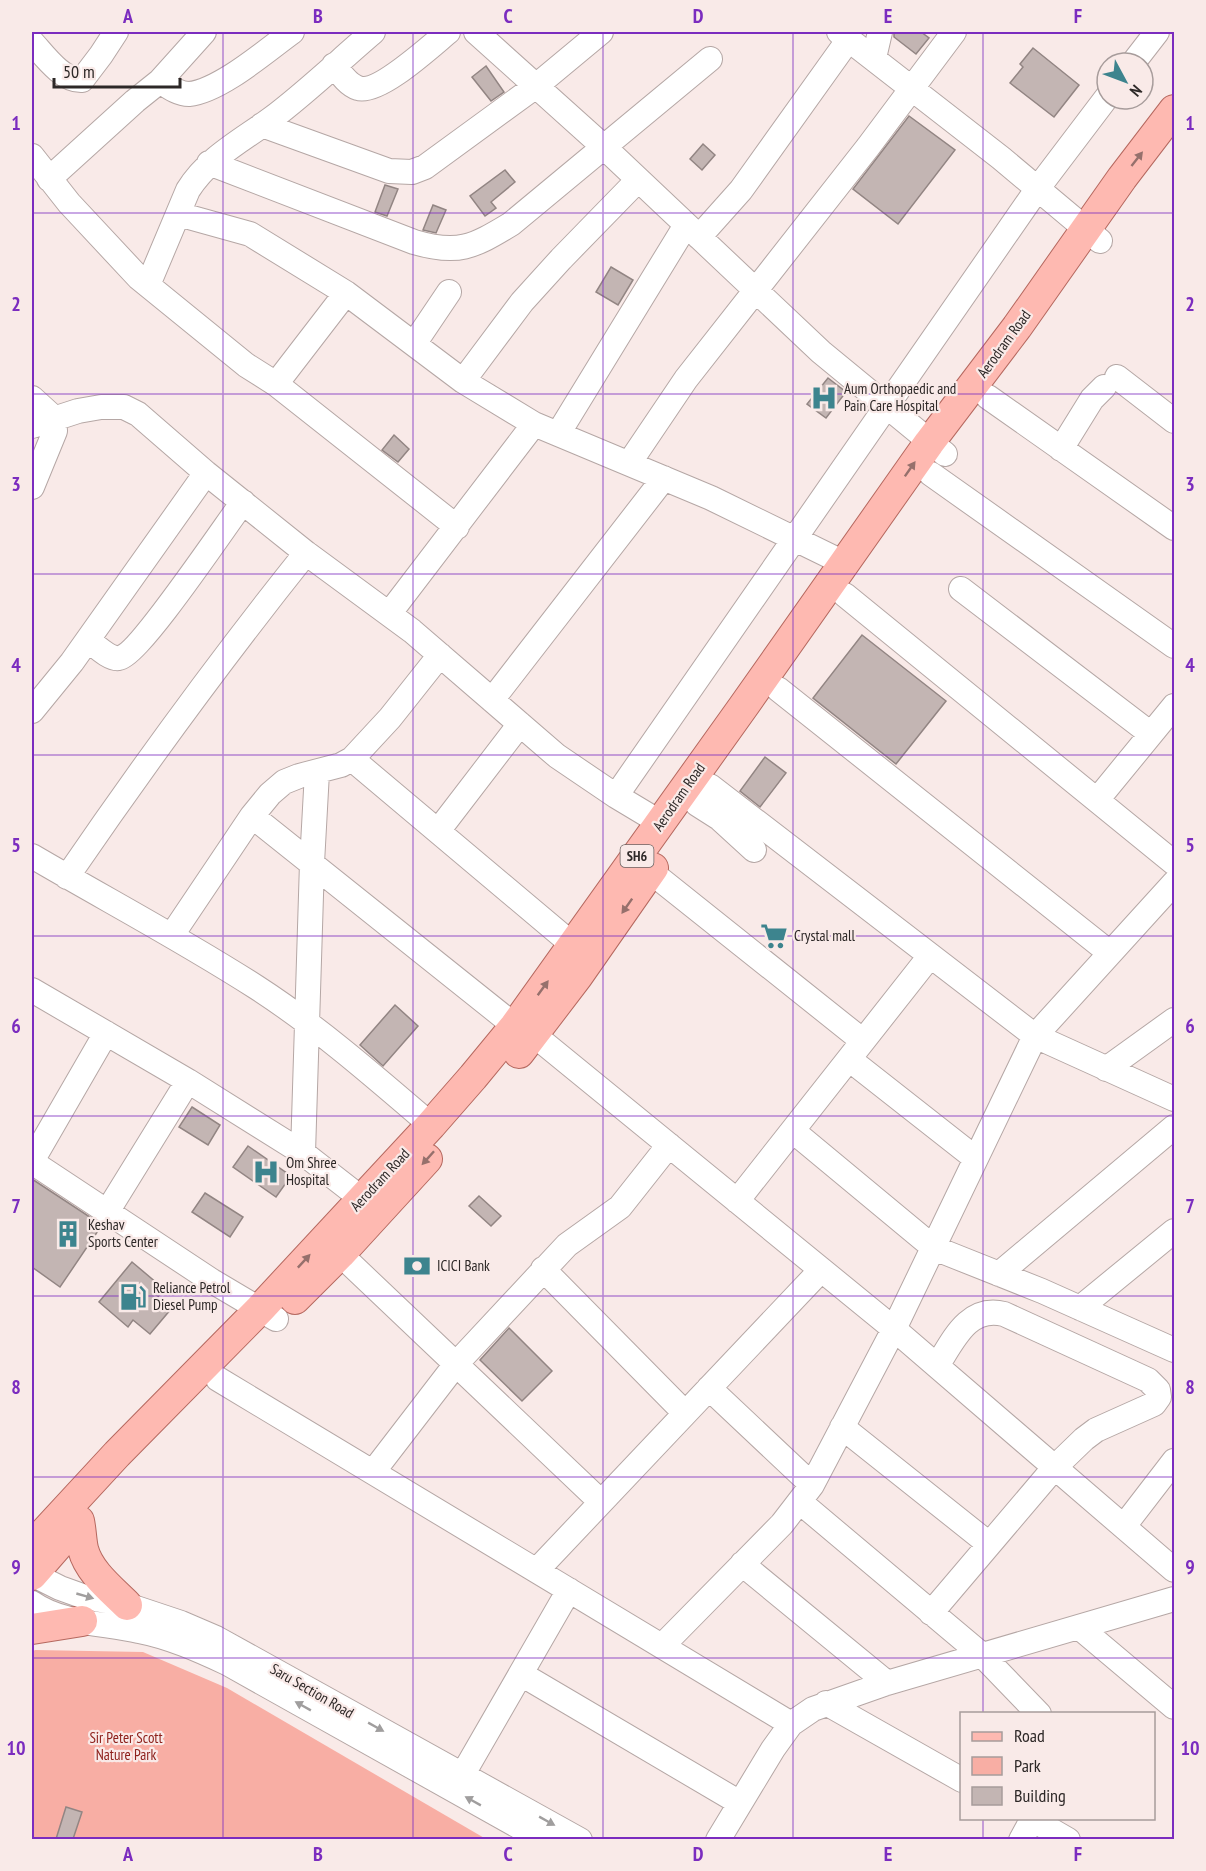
<svg xmlns="http://www.w3.org/2000/svg" width="1206" height="1871" font-family="'PT Sans Narrow',sans-serif">
<style>
.green{fill:#f8aea4}
.building{fill:#c3b5b3;stroke:#928583;stroke-width:1.5}
.lines{fill:none;stroke-linecap:round;stroke-linejoin:round}
.minor-casing{stroke:#b5a7a5;stroke-width:26}
.major-casing{stroke:#b5685f;stroke-width:32}
.minor{stroke:#fff;stroke-width:24}
.major{stroke:#feb9b1;stroke-width:30}
.oneway{fill:#96706c}
.oneway2{fill:#a09e9e}
.grid{fill:none;stroke:#7b2cbf;stroke-width:1.5;stroke-opacity:0.55}
.labels{text-anchor:middle;stroke-width:4.5;stroke-linejoin:round;paint-order:stroke}
.shield{fill:#f9eae8;stroke:#6a6261;stroke-width:1.5}
.shield-label{font-size:14px;font-weight:bold;fill:#2d2827}
.street-label{font-size:15px;fill:#2d2827;stroke:#f9eae8}
.poi-label{font-size:15px;fill:#2d2827;stroke:#f9eae8;text-anchor:start}
.park-label{font-size:15px;fill:#8e211c;stroke:#f9eae8}
.neatline{fill:none;stroke:#7b2cbf;stroke-width:2}
.grid-label{font-size:20px;text-anchor:middle;font-weight:bold;fill:#7b2cbf}
</style>
<rect width="100%" height="100%" fill="#f9eae8"/>
<!-- green -->
<path class="green" d="M35,1650L143,1652L227,1688L486,1839H32V1652Z"/>
<!-- building -->
<path class="building" d="M894,32H921L929,38L916,54L894,37Z
M1033,48L1079,85L1054,117L1010,83L1023,67L1020,64Z
M486,66L504,92L491,101L472,77Z
M909,116L955,150L898,224L853,189Z
M703,144L715,155L702,170L690,159Z
M505,170L515,182L491,202L496,208L485,216L470,196Z
M385,185L398,189L387,216L375,212Z
M433,205L446,210L436,233L423,230Z
M611,267L633,280L618,305L596,292Z
M828,378L846,392L826,418L807,404Z
M394,435L409,449L398,462L382,450Z
M862,635L946,701L896,764L813,698Z
M765,757L786,773L760,807L740,791Z
M395,1005L418,1026L383,1066L360,1045Z
M192,1107L220,1125L208,1145L179,1127Z
M248,1146L291,1176L276,1197L233,1167Z
M32,1179L102,1225L60,1287L32,1267Z
M205,1193L243,1217L230,1237L192,1212Z
M479,1196L501,1216L491,1226L469,1206Z
M132,1262L164,1289L157,1298L171,1309L150,1334L133,1320L128,1327L99,1302Z
M509,1328L552,1371L522,1401L480,1360Z
M66,1807L82,1812L73,1839H56Z"/>
<g class="lines">
<defs>
<path id="minor" d="M476,32L605,148L821,352L945,454
M839,32L1001,158L1100,241
M32,42C44,55 62,81 82,80L101,55L116,32
M874,58L880,32
M1133,63L1157,32
M334,65C340,73 348,85 358,88C378,95 431,46 448,32
M160,81C169,87 178,94 189,94C220,91 267,50 292,32
M262,125L389,171L412,172L425,167L536,86L601,32
M32,156L69,203L139,278L246,365L276,384L457,527
M209,163L414,242C458,255 473,247 511,224L710,59
M49,179L135,101L160,81L204,32
M178,214L250,234L346,293L463,381L534,424L711,498L844,563
M699,237L741,190L849,39
M148,285L188,190C208,158 241,141 271,119C307,92 340,60 373,32
M414,344L449,292
M1117,377L1174,421
M463,381L522,302L561,259L638,180
M276,384L346,293
M988,397L1174,528
M32,398L54,418L55,431L32,487
M32,426L78,411L101,407H124L138,414L206,473L306,553L412,631L557,756L616,796L661,823
M558,434L686,225
M1061,449L1092,399L1104,387
M630,462L686,379L868,147L954,32
M931,474L1174,646
M961,589L1151,734
M845,595L1174,863
M389,614L534,424
M88,640C95,645 110,660 119,658C139,655 225,526 243,502
M778,689L1110,953
M492,700L664,478
M32,711L72,662L206,473
M352,759L573,945
M710,786L1035,1036L1174,1099
M616,796L1038,188L1107,97
M1097,800L1174,706
M697,804L719,818L754,850
M252,816L515,1026
M438,831L520,724
M32,856C107,900 183,940 256,987C318,1027 375,1077 431,1125
M651,872L863,1041
M67,877C143,766 222,658 306,553
M172,935L252,816L270,794L284,782L299,776L341,765L352,759L390,718L440,655
M32,990L188,1081L303,1153L362,1199
M534,1035L894,1329L1174,1570
M849,1059L975,1158
M1106,1069L1174,1020
M793,1131L934,1248L1042,1291L1174,1350
M303,1153L312,863L317,772
M32,1161L106,1033
M32,1162L212,1281L276,1319
M737,1201L930,956
M107,1212L188,1081
M340,1254L601,1502
M543,1269L685,1413
M999,1274L1174,1127
M1080,1308L1174,1231
M218,1379L791,1724
M709,1388L812,1485
M842,1427L989,1544
M373,1472L456,1364L567,1245L620,1207L669,1145
M800,1502L982,1655L1039,1714
M1124,1526L1174,1461
M742,1564L887,1683
M537,1570L821,1270
M32,1574L60,1588L85,1597L127,1605L181,1623L216,1638L580,1840
M32,1603C62,1624 104,1623 139,1631C170,1637 199,1650 227,1663L543,1840
M931,1613L1055,1467L1084,1439L1096,1430L1154,1404L1159,1397L1158,1390L1148,1380L1004,1314C968,1305 953,1341 937,1366
M1079,1627L1174,1707
M662,1646L782,1524L812,1485L894,1329L1035,1036L1174,883
M521,1674L740,1803
M826,1703L962,1780
M463,1774L569,1590
M1030,1818L1068,1840
M718,1840L773,1749L791,1724L813,1709L887,1683L1174,1599
M1021,1840L1033,1818"/>
<path id="major" d="M519,1053L577,977L653,868
M295,1299L340,1254L427,1159
M79,1521C81,1530 81,1540 83,1549C89,1572 111,1589 127,1605
M32,1546L117,1454L260,1309L431,1125L473,1077L515,1026L743,707L929,443L1017,327L1122,178L1174,110
M32,1575L66,1536
M32,1629L82,1621"/>
</defs>
<!-- minor casing -->
<use href="#minor" class="minor-casing"/>
<!-- major casing -->
<use href="#major" class="major-casing"/>
<!-- minor -->
<use href="#minor" class="minor"/>
<!-- major -->
<use href="#major" class="major"/>
</g>
<!-- one-way arrows -->
<defs><path id="oneway-solid" d="M-6-.8H1V-3.2L6.5 0L1 3.2V.8H-6Z" transform="scale(1.5)"/></defs>
<g class="oneway">
<use href="#oneway-solid" transform="translate(1137 159) rotate(-52)"/>
<use href="#oneway-solid" transform="translate(910 469) rotate(-55)"/>
<use href="#oneway-solid" transform="translate(627 906) rotate(125)"/>
<use href="#oneway-solid" transform="translate(543 988) rotate(-54)"/>
<use href="#oneway-solid" transform="translate(428 1158) rotate(132)"/>
<use href="#oneway-solid" transform="translate(304 1261) rotate(-47)"/>
</g>
<g class="oneway2">
<use href="#oneway-solid" transform="translate(85 1596) rotate(16)"/>
<use href="#oneway-solid" transform="translate(303 1706) rotate(-151)"/>
<use href="#oneway-solid" transform="translate(376 1727) rotate(29)"/>
<use href="#oneway-solid" transform="translate(473 1801) rotate(-151)"/>
<use href="#oneway-solid" transform="translate(547 1821) rotate(29)"/>
</g>
<!-- grid -->
<path class="grid" d="M223,32V1840M413,32V1840M603,32V1840M793,32V1840M983,32V1714M32,213H1174M32,394H1174M32,574H1174M32,755H1174M32,936H1174M32,1116H1174M32,1296H1174M32,1477H1174M32,1658H1174M983,1818V1840"/>
<!-- icons -->
<defs>
<symbol id="hospital-bare" viewBox="-9 -9 18 18"><path d="M-5-5h3v3.5h4V-5h3V5h-3V1.5h-4V5h-3Z" fill="#3d848e" stroke="#f9eae8" stroke-width="2.5" paint-order="stroke"/></symbol>
<symbol id="supermarket-bare" viewBox="-9 -9 18 18"><path d="M-6-5.5h2.5l.6 2H6L4.5 2H-2.5L-4.4-4H-6ZM-1.5 3.2a1.3 1.3 0 1 0 .1 0ZM3 3.2a1.3 1.3 0 1 0 .1 0Z" fill="#3d848e" stroke="#f9eae8" stroke-width="2.5" paint-order="stroke"/></symbol>
<symbol id="building-bare" viewBox="-9 -9 18 18"><path d="M-4-6H4V6H1V3H-1V6H-4ZM-2.5-4.3h1.7v1.8h-1.7ZM.8-4.3h1.7v1.8H.8ZM-2.5-1h1.7V.8h-1.7ZM.8-1h1.7V.8H.8Z" fill="#3d848e" stroke="#f9eae8" stroke-width="2.5" paint-order="stroke"/></symbol>
<symbol id="bank-bare" viewBox="-9 -9 18 18"><path d="M-6-4H6V4H-6ZM0-2.3a2.3 2.3 0 1 0 0 4.6a2.3 2.3 0 1 0 0-4.6Z" fill="#3d848e" stroke="#f9eae8" stroke-width="2.5" paint-order="stroke"/></symbol>
<symbol id="fuel-bare" viewBox="-9 -9 18 18"><path d="M-5.5-6h7V0h2V4h1.3V-2.5L3-4.5l.8-.8L6-3V5H2.5V1h-1V6h-7ZM-4.2-4.7v3.2H.2V-4.7Z" fill="#3d848e" stroke="#f9eae8" stroke-width="2.5" paint-order="stroke"/></symbol>
</defs>
<g fill-rule="evenodd">
<use href="#hospital-bare" x="805" y="379" width="38" height="38"/>
<use href="#supermarket-bare" x="755" y="917" width="38" height="38"/>
<use href="#hospital-bare" x="247" y="1153" width="38" height="38"/>
<use href="#building-bare" x="49" y="1215" width="38" height="38"/>
<use href="#bank-bare" x="398" y="1247" width="38" height="38"/>
<use href="#fuel-bare" x="114" y="1278" width="38" height="38"/>
</g>
<g class="labels">
<!-- shield labels -->
<rect class="shield" x="620.5" y="845" width="33" height="22" rx="4.5"/>
<g class="shield-label">
<text x="637" y="861">SH6</text>
</g>
<!-- street labels -->
<g class="street-label">
<text transform="translate(1004 344) rotate(-54)" y="5">Aerodram Road</text>
<text transform="translate(679 797) rotate(-55)" y="5">Aerodram Road</text>
<text transform="translate(380 1180) rotate(-47)" y="5">Aerodram Road</text>
<text transform="translate(312 1691) rotate(30)" y="5">Saru Section Road</text>
</g>
<!-- poi labels -->
<g class="poi-label">
<text x="844" y="394">Aum Orthopaedic and<tspan x="844" dy="17">Pain Care Hospital</tspan></text>
<text x="794" y="941">Crystal mall</text>
<text x="286" y="1168">Om Shree<tspan x="286" dy="17">Hospital</tspan></text>
<text x="88" y="1230">Keshav<tspan x="88" dy="17">Sports Center</tspan></text>
<text x="437" y="1271">ICICI Bank</text>
<text x="153" y="1293">Reliance Petrol<tspan x="153" dy="17">Diesel Pump</tspan></text>
</g>
<!-- park labels -->
<g class="park-label">
<text x="126" y="1743">Sir Peter Scott<tspan x="126" dy="17">Nature Park</tspan></text>
</g>
</g>
<!-- border -->
<rect width="1206" height="1871" fill="none" stroke="#f9eae8" stroke-width="66"/>
<!-- legend -->
<rect x="960" y="1712" width="195" height="108" fill="#f9eae8" stroke="#a79c9b" stroke-width="1.5"/>
<rect x="972" y="1732" width="30" height="9" fill="#feb9b1" stroke="#a79c9b" stroke-width="1.5"/>
<text x="1014" y="1742" font-size="18" fill="#2d2827">Road</text>
<rect x="972" y="1757" width="30" height="18" fill="#f8aea4" stroke="#a79c9b" stroke-width="1.5"/>
<text x="1014" y="1772" font-size="18" fill="#2d2827">Park</text>
<rect x="972" y="1787" width="30" height="18" fill="#c3b5b3" stroke="#a79c9b" stroke-width="1.5"/>
<text x="1014" y="1802" font-size="18" fill="#2d2827">Building</text>
<!-- north arrow -->
<g transform="translate(1125 81) rotate(131)"><circle r="28" fill="#f9eae8" stroke="#a79c9b" stroke-width="1.5"/>
<path d="M0-4.5L10 22L0 15L-10 22Z" fill="#3d848e"/>
<text y="-9" font-size="16" font-weight="bold" text-anchor="middle" fill="#2d2827">N</text>
</g>
<!-- scale -->
<path d="M54 78v9h126v-9" fill="none" stroke="#2d2827" stroke-width="3"/>
<text x="63" y="78" font-size="18" fill="#2d2827" stroke="#f9eae8" stroke-width="4.5" paint-order="stroke">50 m</text>
<rect x="33" y="33" width="1140" height="1805" class="neatline"/>
<g class="grid-label">
<text x="128" y="23">A</text>
<text x="318" y="23">B</text>
<text x="508" y="23">C</text>
<text x="698" y="23">D</text>
<text x="888" y="23">E</text>
<text x="1078" y="23">F</text>
<text x="16" y="130">1</text>
<text x="1190" y="130">1</text>
<text x="16" y="311">2</text>
<text x="1190" y="311">2</text>
<text x="16" y="491">3</text>
<text x="1190" y="491">3</text>
<text x="16" y="672">4</text>
<text x="1190" y="672">4</text>
<text x="16" y="852">5</text>
<text x="1190" y="852">5</text>
<text x="16" y="1033">6</text>
<text x="1190" y="1033">6</text>
<text x="16" y="1213">7</text>
<text x="1190" y="1213">7</text>
<text x="16" y="1394">8</text>
<text x="1190" y="1394">8</text>
<text x="16" y="1574">9</text>
<text x="1190" y="1574">9</text>
<text x="16" y="1755">10</text>
<text x="1190" y="1755">10</text>
<text x="128" y="1861">A</text>
<text x="318" y="1861">B</text>
<text x="508" y="1861">C</text>
<text x="698" y="1861">D</text>
<text x="888" y="1861">E</text>
<text x="1078" y="1861">F</text>
</g>
</svg>
